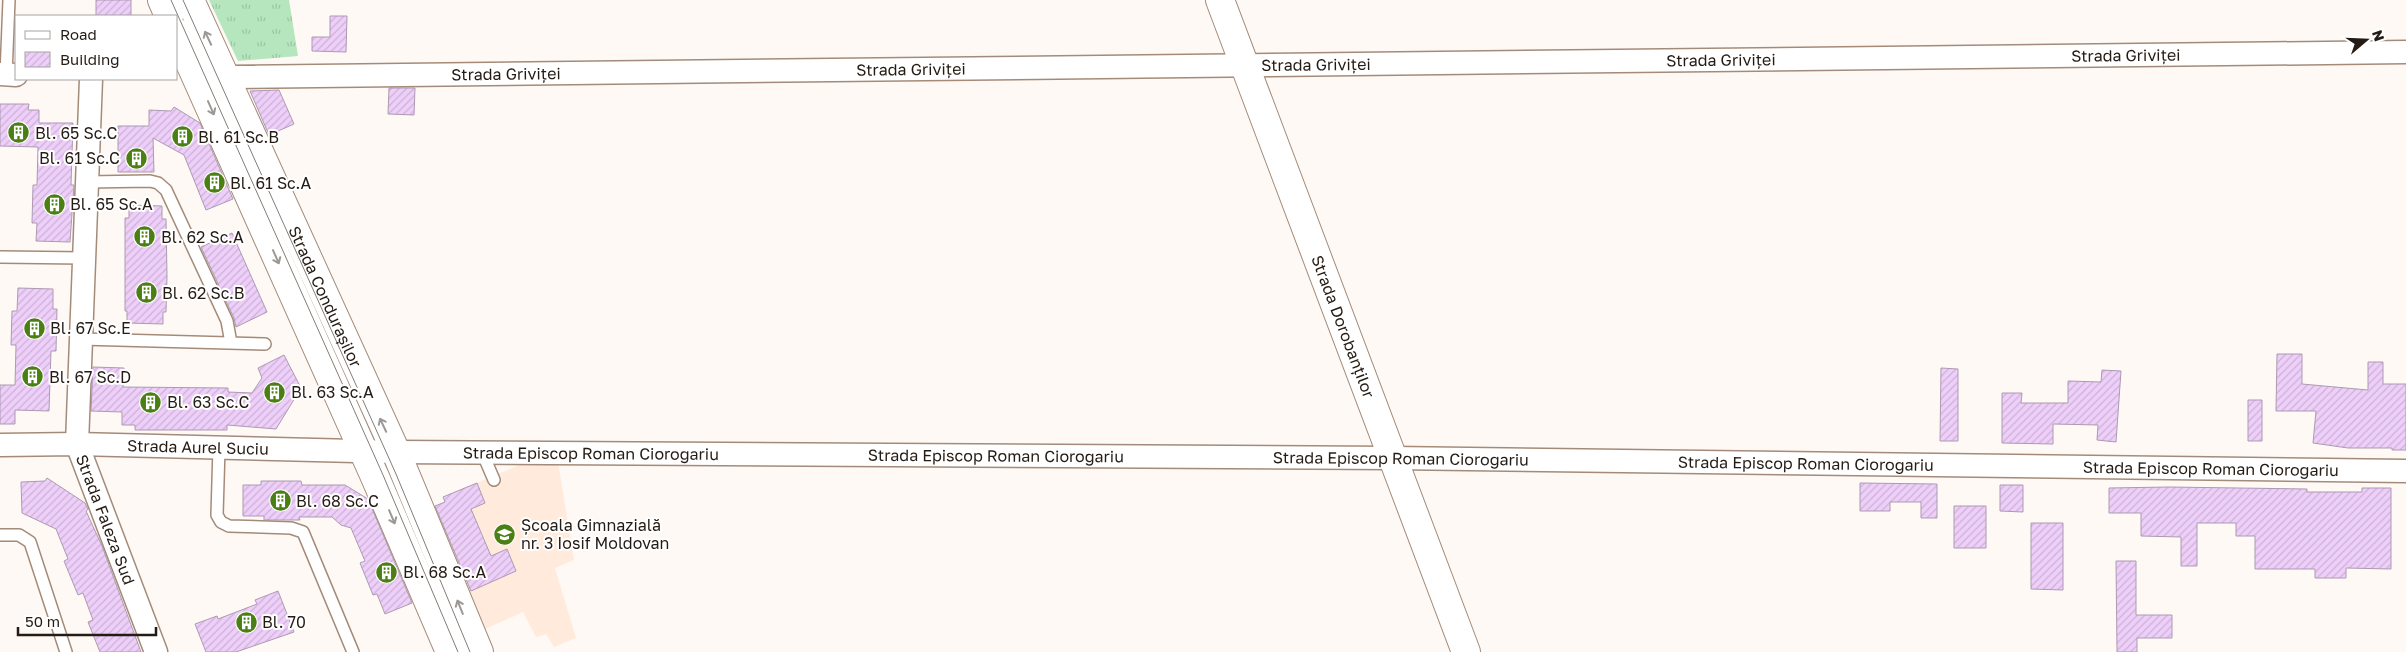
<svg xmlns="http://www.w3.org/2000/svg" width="2406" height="652" font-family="'Golos Text',sans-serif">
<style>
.built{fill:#ffeadc}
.grass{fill:url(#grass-tufts)}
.building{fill:url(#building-hatch);stroke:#ac9ab2}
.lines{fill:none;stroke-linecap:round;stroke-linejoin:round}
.service-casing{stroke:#a48b79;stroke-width:14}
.minor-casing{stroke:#a48b79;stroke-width:25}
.secondary-casing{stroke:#a48b79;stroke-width:30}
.service{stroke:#fff;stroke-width:11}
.minor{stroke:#fff;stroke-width:22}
.secondary{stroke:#fff;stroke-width:28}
.tram{stroke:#837c76;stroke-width:1}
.oneway{stroke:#9c9895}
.labels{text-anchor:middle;stroke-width:4;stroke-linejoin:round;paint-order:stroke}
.street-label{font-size:16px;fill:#241b14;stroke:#fff}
.poi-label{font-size:16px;fill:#241b14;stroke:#fff;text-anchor:start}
</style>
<defs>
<pattern id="grass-tufts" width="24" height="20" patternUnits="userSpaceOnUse" patternTransform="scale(1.25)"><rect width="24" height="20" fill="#b6e6bd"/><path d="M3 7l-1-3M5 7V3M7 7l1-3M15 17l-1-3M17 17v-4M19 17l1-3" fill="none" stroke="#9cc5a2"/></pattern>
<pattern id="building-hatch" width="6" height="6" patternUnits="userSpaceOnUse" patternTransform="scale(1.25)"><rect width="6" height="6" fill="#eecffa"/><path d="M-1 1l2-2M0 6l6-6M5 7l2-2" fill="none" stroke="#ccb1d5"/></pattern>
</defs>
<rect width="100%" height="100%" fill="#fef9f5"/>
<!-- built -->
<path class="built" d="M558,462L574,560L555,568L576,638L554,647L546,634L536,637L523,612L483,630L430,508L445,502L443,497L524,463Z"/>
<!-- grass -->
<path class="grass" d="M209,0H289L298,56L238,61Z"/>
<!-- building -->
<path class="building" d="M96,0H131V16H96Z
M330,16H347L346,52L312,51V37H330Z
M389,88H415L414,115L388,114Z
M279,90L294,124L269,135L250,91Z
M0,104H29L28,110H39V123H73L71,185H74L70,242L36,241L37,223H32L33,185H37L38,147L0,146Z
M174,107L200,123L233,199L206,210L184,155L153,138L154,172H118V126H149V110L171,111Z
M129,205L162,206V219H166L167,276L166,312H163V324L127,323V311H125V218H129Z
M232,233L267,312L236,327L234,318L201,247Z
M18,288L53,289V309H57L56,351H51L49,411L15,410V424H0V385H15L16,345H11L12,311H17Z
M2277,354H2302V384L2368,390V362H2383V384H2406V450H2392V448H2348L2313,443L2316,411H2276Z
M284,355L301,388L276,429L227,425V430H135V425H122V412L91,411L93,367L124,368L123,387L228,388V392L252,393L262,378L258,368Z
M1941,368L1958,369V441H1940Z
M2102,370L2121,371L2116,442L2097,440L2098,425L2053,424V444L2002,443V393H2022L2021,403H2068V381L2101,382Z
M2248,400H2262V441H2248Z
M47,478L85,503L88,509L86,511L102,546L141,652H100L88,622L93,620L83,593L78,595L64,561L68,559L56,529L22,513L21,482L45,481Z
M261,481H301L302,485H345L368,499L412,603L385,614L377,594L373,595L360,563L365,561L351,528L341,525L332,517H299L300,520H264V516H243V485H261Z
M477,483L485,503L471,509L491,556L507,549L516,571L471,591L435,506L445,502L443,497Z
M1860,483L1937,484V518H1921V502H1890V511H1860Z
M2000,485H2023V512L2000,511Z
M2169,487L2307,489V492H2362V488H2391V569L2346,568V578H2315V569H2255V536H2236V523H2197V566H2181V537L2141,536V513H2109V488Z
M1954,506H1986V548H1954Z
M2031,523H2063V590L2031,589Z
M2116,561H2136V615H2172V638H2137V652H2117Z
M278,591L294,632L236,652H206L195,624L217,616L218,619L257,604L255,600Z"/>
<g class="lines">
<defs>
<path id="service" d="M6,75L9,0
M87,182L150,181L158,183L166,190L227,321L231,343
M0,257L84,258
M81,339L265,344
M219,448L217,515L221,522L229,526L291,528L303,532L353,652
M482,452L494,480
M0,535H19L30,542L66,652"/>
<g id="minor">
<path d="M0,74L16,75"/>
<path id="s1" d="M226,77L2406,52"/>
<path id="s2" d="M91,79L77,444L156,652"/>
<path id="s3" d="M0,445L77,444L396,452L1392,458L2406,471"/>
</g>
<g id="secondary">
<path d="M162,0L169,16"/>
<path id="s4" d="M190,0L396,452L479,652"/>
<path id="s5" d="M1220,0L1466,652"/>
<path d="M176,32L375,477L450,652"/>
</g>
</defs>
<!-- service casing -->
<use href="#service" class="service-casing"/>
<!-- minor casing -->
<use href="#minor" class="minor-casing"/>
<!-- secondary casing -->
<use href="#secondary" class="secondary-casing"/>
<!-- service -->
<use href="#service" class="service"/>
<!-- minor -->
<use href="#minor" class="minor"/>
<!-- secondary -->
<use href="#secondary" class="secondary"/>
<!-- tram -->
<path class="tram" d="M171,0L383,475L458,652
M183,0L396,474L470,652"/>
</g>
<!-- one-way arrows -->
<defs><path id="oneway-shaft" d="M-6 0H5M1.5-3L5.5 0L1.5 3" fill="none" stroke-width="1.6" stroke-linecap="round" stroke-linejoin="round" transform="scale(1.25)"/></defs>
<g class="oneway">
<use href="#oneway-shaft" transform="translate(208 38) rotate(-115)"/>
<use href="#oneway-shaft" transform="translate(211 108) rotate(66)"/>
<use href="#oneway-shaft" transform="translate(276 257) rotate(66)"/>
<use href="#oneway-shaft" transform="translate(383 425) rotate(-115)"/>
<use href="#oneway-shaft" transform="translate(392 517) rotate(67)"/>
<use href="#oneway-shaft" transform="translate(460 607) rotate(-112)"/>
</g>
<!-- icons -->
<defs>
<symbol id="building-disc" viewBox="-11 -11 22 22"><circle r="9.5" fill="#4a7f14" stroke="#fff"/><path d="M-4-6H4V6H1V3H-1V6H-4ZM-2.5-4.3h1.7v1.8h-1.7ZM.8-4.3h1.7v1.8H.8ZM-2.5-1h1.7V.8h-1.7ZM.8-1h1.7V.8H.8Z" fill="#fff"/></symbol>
<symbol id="school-disc" viewBox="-11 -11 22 22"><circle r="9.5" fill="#4a7f14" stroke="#fff"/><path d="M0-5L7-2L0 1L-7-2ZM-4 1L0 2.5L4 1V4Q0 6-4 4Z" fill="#fff"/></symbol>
</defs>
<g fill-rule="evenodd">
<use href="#building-disc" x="6" y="120" width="25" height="25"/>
<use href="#building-disc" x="170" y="124" width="25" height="25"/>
<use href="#building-disc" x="124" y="146" width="25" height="25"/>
<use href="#building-disc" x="202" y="170" width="25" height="25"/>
<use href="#building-disc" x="42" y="192" width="25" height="25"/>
<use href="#building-disc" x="132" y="224" width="25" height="25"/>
<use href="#building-disc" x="134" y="280" width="25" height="25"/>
<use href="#building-disc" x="22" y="316" width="25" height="25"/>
<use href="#building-disc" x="20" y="364" width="25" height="25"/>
<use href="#building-disc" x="262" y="380" width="25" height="25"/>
<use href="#building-disc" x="138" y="390" width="25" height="25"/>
<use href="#building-disc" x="268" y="488" width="25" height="25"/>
<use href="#school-disc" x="492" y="522" width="25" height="25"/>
<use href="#building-disc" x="374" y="560" width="25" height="25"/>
<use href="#building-disc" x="234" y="610" width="25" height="25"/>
</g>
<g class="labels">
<!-- street labels -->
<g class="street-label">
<text dy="6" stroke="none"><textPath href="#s1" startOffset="1900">Strada Griviței</textPath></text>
<text dy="6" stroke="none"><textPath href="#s1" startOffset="1495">Strada Griviței</textPath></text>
<text dy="6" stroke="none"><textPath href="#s1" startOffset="1090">Strada Griviței</textPath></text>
<text dy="6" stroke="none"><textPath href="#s1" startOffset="685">Strada Griviței</textPath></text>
<text dy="6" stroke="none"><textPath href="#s1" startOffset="280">Strada Griviței</textPath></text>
<text dy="6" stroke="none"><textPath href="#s4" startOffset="326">Strada Condurașilor</textPath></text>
<text dy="6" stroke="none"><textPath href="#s5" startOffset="349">Strada Dorobanților</textPath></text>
<text dy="6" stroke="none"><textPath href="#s3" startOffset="198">Strada Aurel Suciu</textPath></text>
<text dy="6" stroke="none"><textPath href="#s3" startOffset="591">Strada Episcop Roman Ciorogariu</textPath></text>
<text dy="6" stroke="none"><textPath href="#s3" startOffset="996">Strada Episcop Roman Ciorogariu</textPath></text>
<text dy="6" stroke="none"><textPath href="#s3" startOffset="1401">Strada Episcop Roman Ciorogariu</textPath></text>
<text dy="6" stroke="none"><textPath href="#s3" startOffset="1806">Strada Episcop Roman Ciorogariu</textPath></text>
<text dy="6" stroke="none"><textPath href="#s3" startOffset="2211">Strada Episcop Roman Ciorogariu</textPath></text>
<text dy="6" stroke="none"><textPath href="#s2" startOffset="446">Strada Faleza Sud</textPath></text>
</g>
<!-- poi labels -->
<g class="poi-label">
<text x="35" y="139">Bl. 65 Sc.C</text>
<text x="198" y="143">Bl. 61 Sc.B</text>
<text x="120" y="164" text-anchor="end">Bl. 61 Sc.C</text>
<text x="230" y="189">Bl. 61 Sc.A</text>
<text x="70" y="210">Bl. 65 Sc.A</text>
<text x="161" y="243">Bl. 62 Sc.A</text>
<text x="162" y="299">Bl. 62 Sc.B</text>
<text x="50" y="334">Bl. 67 Sc.E</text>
<text x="49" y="383">Bl. 67 Sc.D</text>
<text x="291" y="398">Bl. 63 Sc.A</text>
<text x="167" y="408">Bl. 63 Sc.C</text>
<text x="296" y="507">Bl. 68 Sc.C</text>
<text x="521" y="531">Școala Gimnazială<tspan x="521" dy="18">nr. 3 Iosif Moldovan</tspan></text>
<text x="403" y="578">Bl. 68 Sc.A</text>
<text x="262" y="628">Bl. 70</text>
</g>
</g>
<!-- legend -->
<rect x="15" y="15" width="162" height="65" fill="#ffffff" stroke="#a7a4a1"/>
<rect x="25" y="31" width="25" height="8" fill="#ffffff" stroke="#a7a4a1"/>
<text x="60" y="40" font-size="15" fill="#241b14">Road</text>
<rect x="25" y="52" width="25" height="15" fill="url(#building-hatch)" stroke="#a7a4a1"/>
<text x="60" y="65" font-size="15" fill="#241b14">Building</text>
<!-- north arrow -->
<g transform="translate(2366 40) rotate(71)" stroke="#ffffff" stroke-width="4" paint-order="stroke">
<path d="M0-4L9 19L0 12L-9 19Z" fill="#241b14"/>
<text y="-8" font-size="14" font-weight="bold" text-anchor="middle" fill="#241b14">N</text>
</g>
<!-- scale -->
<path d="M18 627v8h138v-8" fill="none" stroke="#241b14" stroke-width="2.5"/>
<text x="25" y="627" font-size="15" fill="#241b14" stroke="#ffffff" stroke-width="4" paint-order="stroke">50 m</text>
</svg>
